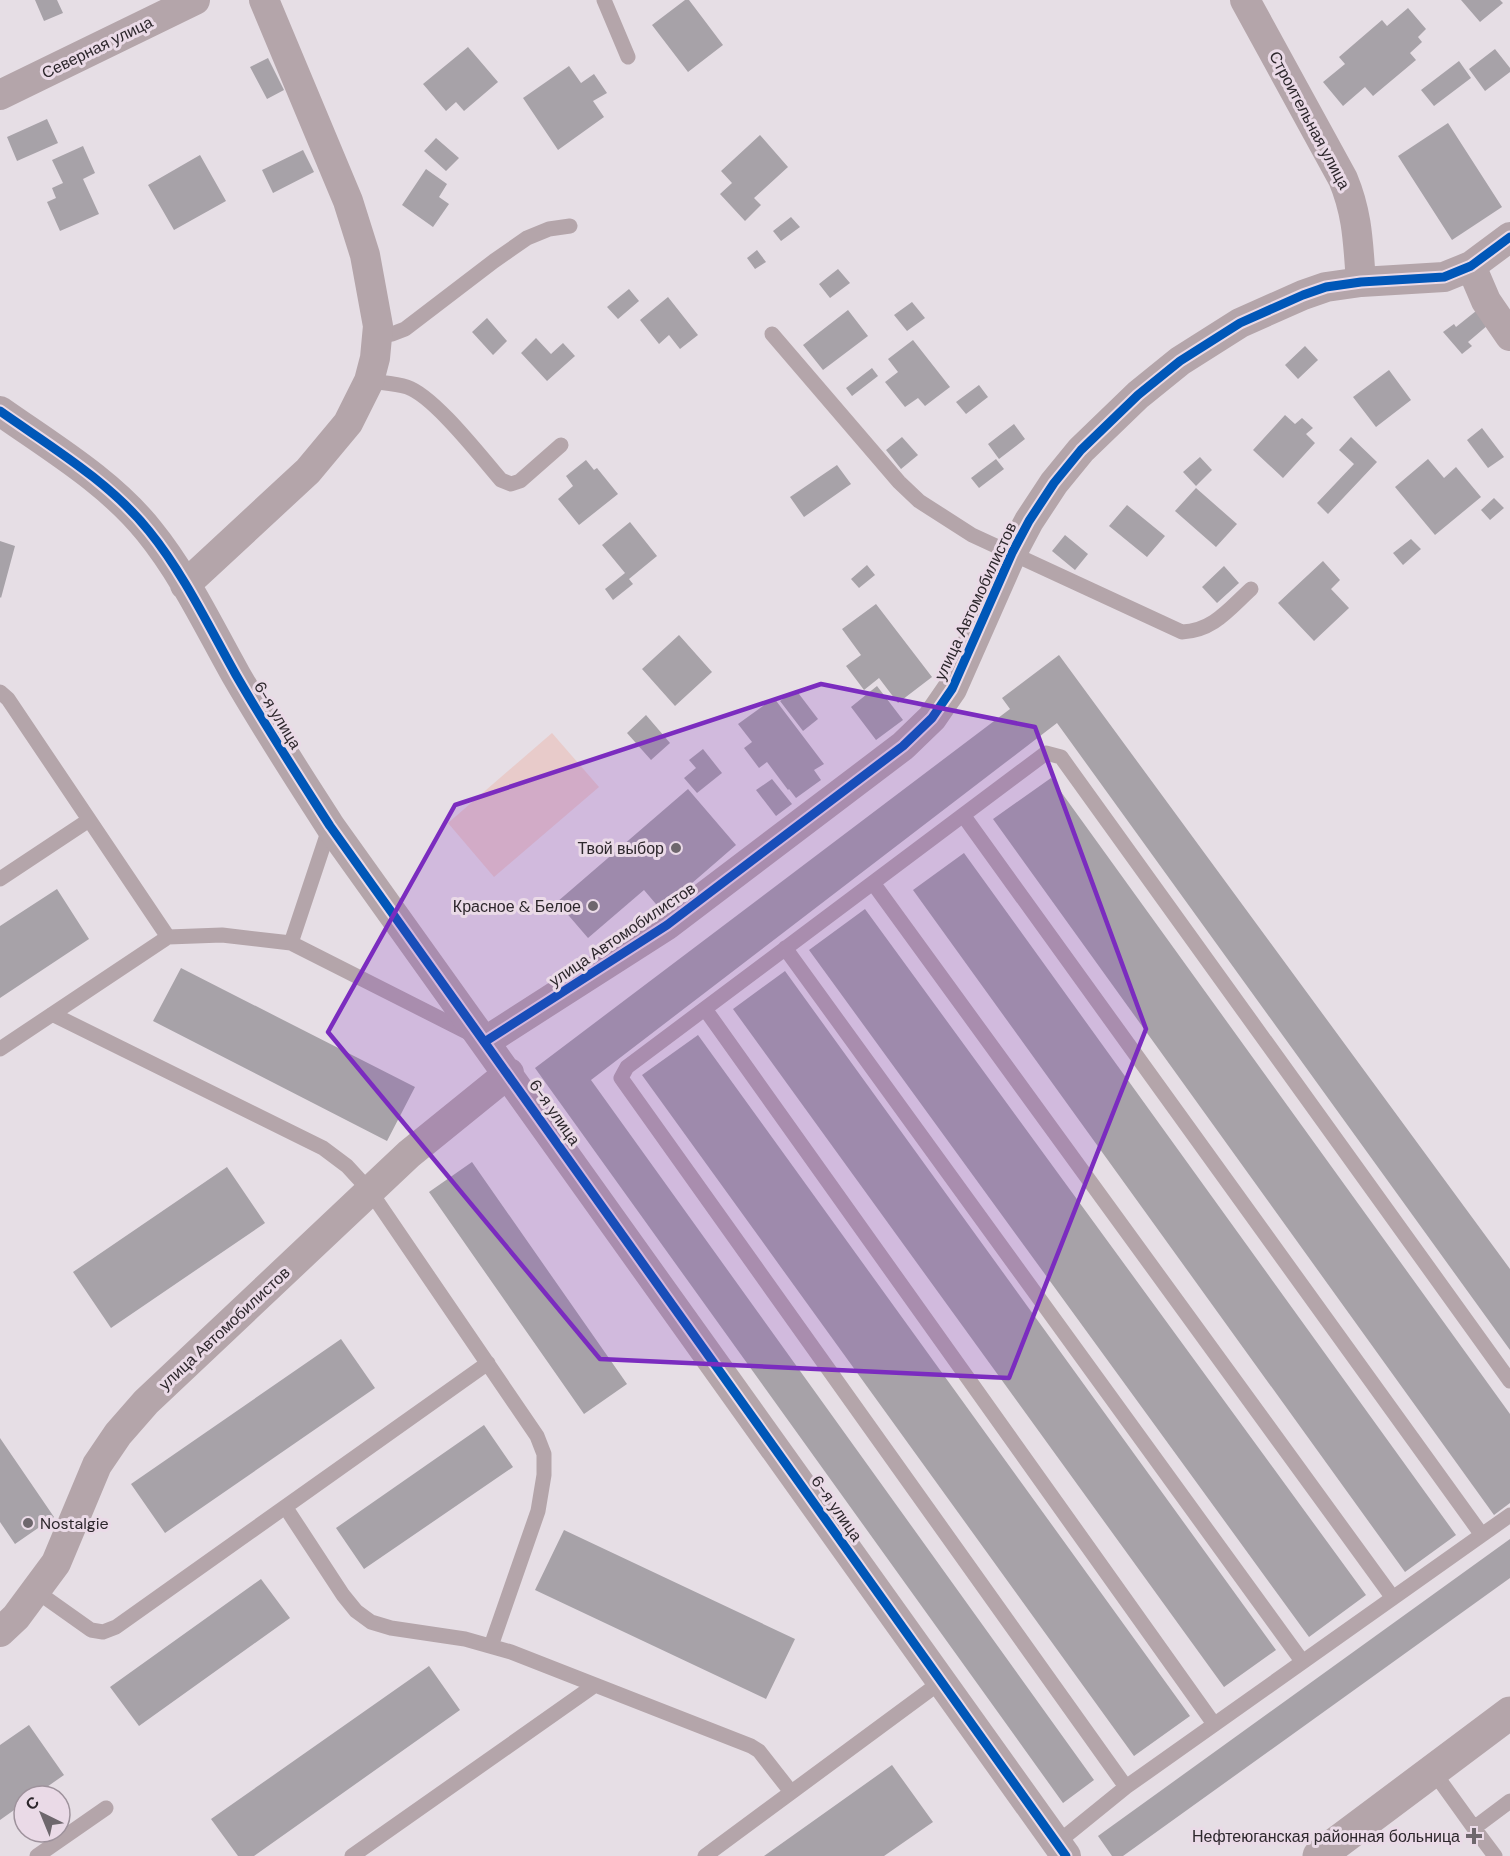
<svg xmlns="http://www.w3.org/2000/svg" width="1510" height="1856" font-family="'DM Sans',sans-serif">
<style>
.green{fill:#e8cbca}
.building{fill:#a7a2a8}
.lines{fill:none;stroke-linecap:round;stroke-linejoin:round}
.service{stroke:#b4a5aa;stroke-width:15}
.minor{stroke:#b4a5aa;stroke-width:30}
.tertiary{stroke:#b4a5aa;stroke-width:33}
.cycleway-casing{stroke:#eadae7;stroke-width:13}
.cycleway{stroke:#0057b8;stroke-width:9}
.marked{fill:#7b2cbf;fill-opacity:0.2;stroke:#7b2cbf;stroke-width:4.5;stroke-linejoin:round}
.poi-dot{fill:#6e676d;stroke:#eadae7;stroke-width:2}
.labels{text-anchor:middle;stroke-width:6;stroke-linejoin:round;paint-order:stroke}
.street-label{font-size:16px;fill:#2d272c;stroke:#eadae7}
.poi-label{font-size:16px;fill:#2d272c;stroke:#eadae7;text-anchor:end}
</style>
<rect width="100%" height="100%" fill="#e6dee5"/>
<!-- green -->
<path class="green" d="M552,733L599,787L494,877L448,823Z"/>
<!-- building -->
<path class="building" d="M35,0H57L63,13L44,21Z
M685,0H689L723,45L688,72L652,25Z
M1461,0H1500L1503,3L1480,22Z
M1408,8L1426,29L1418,37L1422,42L1410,53L1416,60L1373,96L1365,87L1343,106L1323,82L1345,64L1339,57L1382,20L1387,26Z
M468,47L498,82L464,111L456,102L446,111L423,84Z
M1495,49L1510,68V72L1485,91L1469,69Z
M268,58L284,90L267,99L250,67Z
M1459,61L1471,78L1434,106L1421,90Z
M569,66L581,83L594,74L607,93L593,101L604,117L558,150L523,98Z
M47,119L58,143L17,161L7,137Z
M1448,123L1502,207L1452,240L1398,156Z
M760,135L788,167L754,198L761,205L745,221L720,194L732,183L721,171Z
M436,138L459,158L446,171L424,151Z
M83,146L95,173L83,179L99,214L60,231L47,202L56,198L52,188L63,183L52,160Z
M303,150L314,172L273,193L262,170Z
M200,155L226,201L174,230L148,185Z
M426,169L447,184L439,197L449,204L433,227L402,205Z
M791,217L800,227L781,241L773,231Z
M757,250L766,262L755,269L747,258Z
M838,269L850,283L830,298L819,284Z
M629,289L639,301L618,319L607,307Z
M668,297L698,335L680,349L669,335L659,344L640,320Z
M912,302L925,318L907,331L894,315Z
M848,310L868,336L823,370L803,345Z
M1476,311L1488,325L1468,342L1472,346L1462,354L1443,332L1454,324L1456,327Z
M487,318L507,341L493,355L472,332Z
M536,338L551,354L563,343L575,356L547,381L521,353Z
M913,340L950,387L925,406L918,398L905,407L885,382L898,372L888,359Z
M1305,346L1318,360L1298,379L1285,365Z
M872,368L878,376L852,396L846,388Z
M1389,370L1411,400L1376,427L1353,397Z
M979,385L988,397L966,414L956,402Z
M1285,415L1295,424L1302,418L1313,428L1306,434L1315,443L1283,478L1253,450Z
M1014,424L1025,439L999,459L988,444Z
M1482,428L1504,457L1488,468L1467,440Z
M902,437L918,455L901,469L886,450Z
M1351,437L1377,462L1328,514L1317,503L1354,464L1339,450Z
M1200,457L1212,470L1196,486L1183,472Z
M996,459L1004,469L979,488L971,478Z
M1428,459L1444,478L1456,467L1481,497L1435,535L1395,487Z
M586,460L594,470L597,468L618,494L579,525L558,499L573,486L566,476Z
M837,465L851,484L804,517L790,497Z
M1196,488L1237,524L1216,547L1175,511Z
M1494,498L1504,508L1490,520L1481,510Z
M1127,505L1165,536L1147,557L1109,526Z
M630,522L657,556L629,579L633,584L613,600L605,589L625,573L602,545Z
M1065,535L1088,554L1075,570L1052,551Z
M1411,539L1421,549L1403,565L1393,553Z
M0,541L15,546L1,598L0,597Z
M1323,561L1340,580L1331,589L1349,608L1314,641L1278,603Z
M867,565L875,575L859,588L851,579Z
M1224,566L1239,583L1217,603L1202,587Z
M876,604L932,677L898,703L879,678L864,690L846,666L861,655L842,629Z
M679,635L712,672L675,706L642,669Z
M1059,655L1510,1269V1350L1057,723L591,1080L1094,1780L1063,1803L535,1068L1010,709L1002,698Z
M877,686L903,720L876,740L851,707Z
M796,690L818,719L803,731L780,701Z
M774,698L824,764L814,770L821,780L796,798L789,789L788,790L767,762L759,768L744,748L752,742L738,724Z
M646,715L670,743L651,760L627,733Z
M703,749L722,773L697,793L684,778L696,768L689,760Z
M1051,778L1510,1414V1503L1494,1515L993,819Z
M772,779L792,804L776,816L756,790Z
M688,789L736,845L661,910L644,890L588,938L557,902Z
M964,853L1456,1535L1405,1572L913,890Z
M57,889L89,939L0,998V926Z
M865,909L1366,1595L1309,1637L809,950Z
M181,968L415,1087L387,1141L153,1021Z
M785,971L1276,1650L1224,1687L733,1009Z
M698,1035L1190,1716L1134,1756L642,1075Z
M472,1162L627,1384L584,1414L429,1192Z
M227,1167L265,1223L111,1328L73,1272Z
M341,1339L375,1388L165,1533L131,1484Z
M484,1425L513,1467L364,1569L336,1528Z
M0,1438L54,1517L15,1544L0,1522Z
M564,1530L795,1639L766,1699L535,1590Z
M1510,1539V1578L1123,1856H1112L1098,1836Z
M261,1579L290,1618L139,1726L110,1687Z
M429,1666L460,1710L254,1856H238L211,1819Z
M29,1725L64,1775L34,1796H24V1803L0,1820V1745Z
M892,1765L933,1822L884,1856H764Z"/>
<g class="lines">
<!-- service -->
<path class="service" d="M604,0L628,57
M772,334L899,482L919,501L972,535L1182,632C1213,631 1229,609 1251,589
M377,336L392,334L405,329L494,261L527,238L549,229L570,226
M369,381C382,383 395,383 407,387C434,396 481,457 501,480L511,484L520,481L561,445
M0,692L8,699L168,937
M963,815L1482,1535
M0,879L89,820
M873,883L1393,1598
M291,943L471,1034
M785,948L1302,1661
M705,1009L1214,1724
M52,1014L323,1148L347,1166L370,1191L537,1436L544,1454V1475L538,1511L491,1646
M0,1049L168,937L222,935L291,943L330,826
M286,1508L343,1595L356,1611L371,1622L391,1628L465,1639L511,1652L751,1746L759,1751L791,1792
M36,1591L91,1630L103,1632L116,1627L488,1363
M1433,1771L1474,1828
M1126,1787L621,1078L627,1067L1046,753L1061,757L1510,1381
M1057,1843L1126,1787L1510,1515
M37,1856L106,1808
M352,1856L595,1685
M705,1856L942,1681
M1495,1856L1474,1828L1510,1801"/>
<!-- minor -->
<path class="minor" d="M1245,0L1343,179C1358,215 1358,244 1361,282
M0,95L195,0
M1471,266L1486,301L1510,336
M0,411C51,447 110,482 149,531C184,574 209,627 236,675C266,727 298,776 330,826L1066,1856
M185,585L308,471L348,423L369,381L375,358L378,326L365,255L348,201L264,0
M486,1041L667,925L903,746L932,718L952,689L1012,553L1029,521L1054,483L1081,450L1138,395L1180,361L1240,323L1303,295L1326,287L1361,282L1444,277L1471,266L1510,237
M0,1632L16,1617L56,1563L97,1465L118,1434L146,1402L409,1154L509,1073"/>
<!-- tertiary -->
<path class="tertiary" d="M1319,1856L1510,1713"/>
<defs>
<path id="cycleway" d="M0,411C51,447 110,482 149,531C184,574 209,627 236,675C266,727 298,776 330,826L1066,1856
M486,1041L667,925L903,746L932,718L952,689L1012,553L1029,521L1054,483L1081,450L1138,395L1180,361L1240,323L1303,295L1326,287L1361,282L1444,277L1471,266L1510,237"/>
</defs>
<!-- cycleway casing -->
<use href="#cycleway" class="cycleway-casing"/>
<!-- cycleway -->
<use href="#cycleway" class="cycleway"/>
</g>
<!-- marked area -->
<path class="marked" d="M821,684L1035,727L1146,1029L1009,1378L600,1359L328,1032L455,805Z"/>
<!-- markers -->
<g class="poi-dot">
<circle cx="676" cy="848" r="6"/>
<circle cx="593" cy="906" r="6"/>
<circle cx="28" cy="1523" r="6"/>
<path d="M1471 1827h6v6h6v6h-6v6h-6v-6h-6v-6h6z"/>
</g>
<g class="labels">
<!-- street labels -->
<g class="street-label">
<text transform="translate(97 47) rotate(-26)" y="6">Северная улица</text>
<text transform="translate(1310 120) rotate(62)" y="6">Строительная улица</text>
<text transform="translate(975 601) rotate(-65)" y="6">улица Автомобилистов</text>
<text transform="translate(278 715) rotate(59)" y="6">6-я улица</text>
<text transform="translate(622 934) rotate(-34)" y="6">улица Автомобилистов</text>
<text transform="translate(555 1112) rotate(55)" y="6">6-я улица</text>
<text transform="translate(224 1328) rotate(-43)" y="6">улица Автомобилистов</text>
<text transform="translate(837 1508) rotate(55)" y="6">6-я улица</text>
</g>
<!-- poi labels -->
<g class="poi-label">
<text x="664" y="854">Твой выбор</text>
<text x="581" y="912">Красное &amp; Белое</text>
<text x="40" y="1529" text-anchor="start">Nostalgie</text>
<text x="1460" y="1842">Нефтеюганская районная больница</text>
</g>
</g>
<!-- north arrow -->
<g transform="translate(42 1814) rotate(317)"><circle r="28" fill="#eadae7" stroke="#9e929c" stroke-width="1.5"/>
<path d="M0-4.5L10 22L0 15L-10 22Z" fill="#6e676d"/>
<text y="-9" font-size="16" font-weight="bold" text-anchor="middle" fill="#2d272c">С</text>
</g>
</svg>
